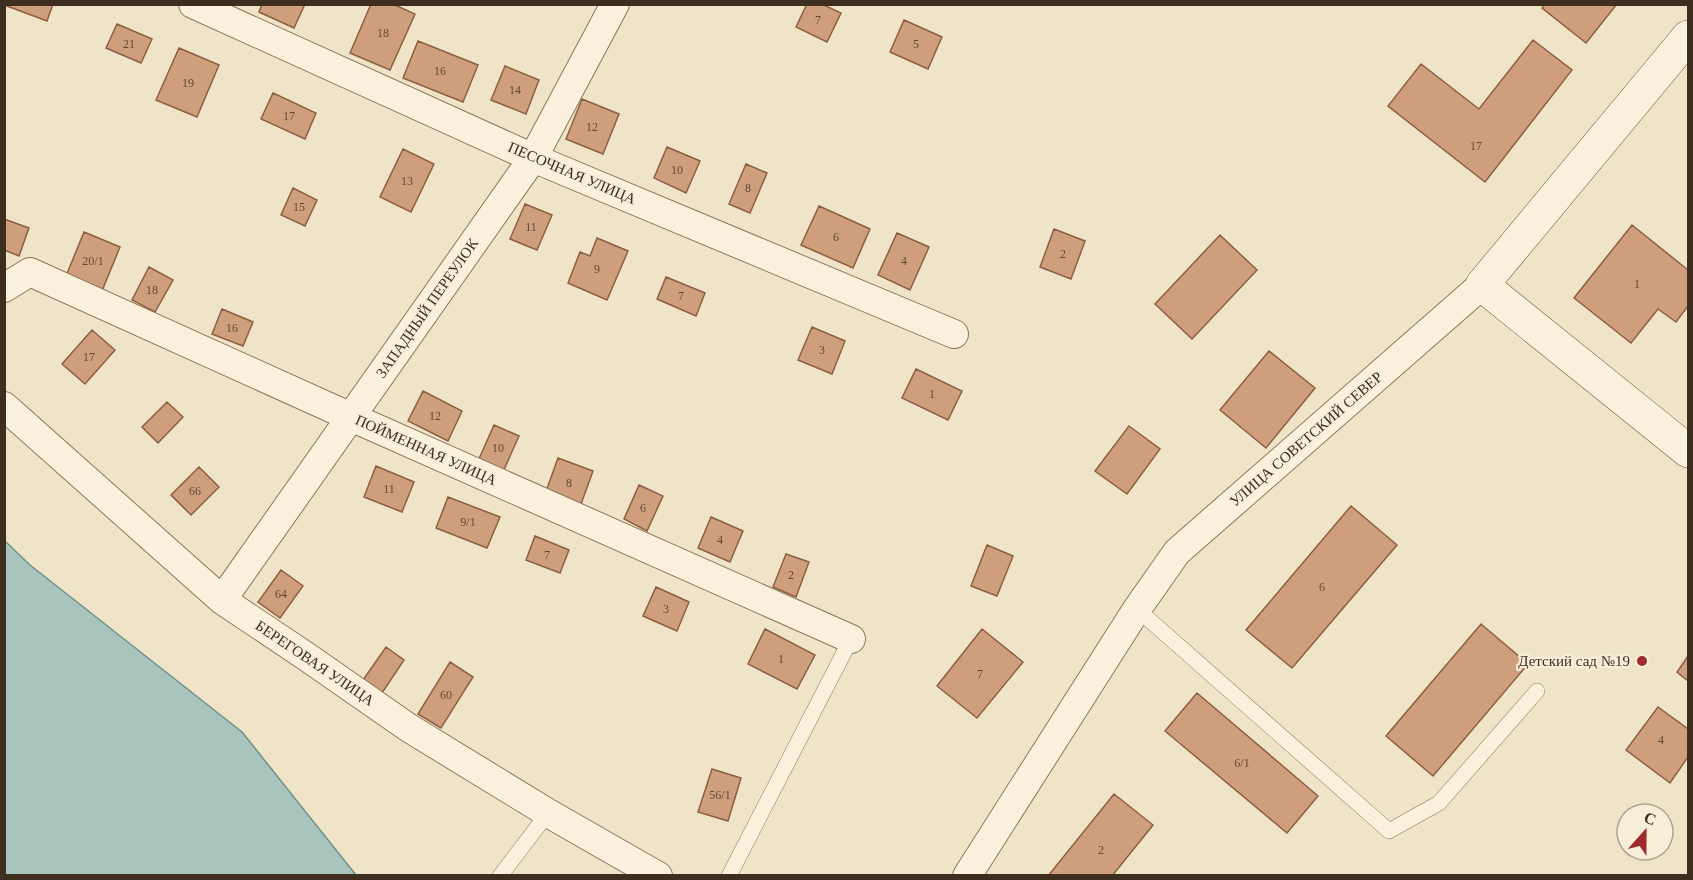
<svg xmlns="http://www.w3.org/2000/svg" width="1693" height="880" font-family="'Times New Roman',serif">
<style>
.water{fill:#a9c4bc;stroke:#6f938a;stroke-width:1.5}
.building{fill:#cf9f7d;stroke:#8d5f41;stroke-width:1.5}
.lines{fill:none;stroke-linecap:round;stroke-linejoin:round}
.lane-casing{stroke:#8d765c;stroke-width:16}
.street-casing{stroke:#8d765c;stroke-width:30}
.secondary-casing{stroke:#6f573f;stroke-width:34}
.lane{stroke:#faf1dc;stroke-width:15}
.street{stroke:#faf1dc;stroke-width:28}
.secondary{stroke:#faf1dc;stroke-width:33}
.poi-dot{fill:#9e2a2b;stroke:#f7eed8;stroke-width:2}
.labels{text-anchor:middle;stroke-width:4.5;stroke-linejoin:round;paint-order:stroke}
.number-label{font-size:12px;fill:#624a37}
.street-label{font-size:15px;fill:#3d2e20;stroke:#f7eed8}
.poi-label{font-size:15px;fill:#3d2e20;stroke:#f7eed8;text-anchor:end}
</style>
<rect width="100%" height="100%" fill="#f0e4c8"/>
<!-- water -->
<path class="water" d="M4,540L30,565L242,732L356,875H5Z"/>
<!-- building -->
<path class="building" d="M8,4H53L47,21L7,6Z
M262,4H305L294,28L259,12Z
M371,4H393L415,14L390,70L350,53Z
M807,4H822L841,13L827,42L796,27Z
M1545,4H1617L1586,43L1542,8Z
M904,20L942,37L928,69L890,52Z
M117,24L152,39L141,63L106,48Z
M1533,40L1572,70L1485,182L1388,106L1421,64L1479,109Z
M418,41L478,65L463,102L403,78Z
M179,48L219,65L197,117L156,100Z
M505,66L539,80L526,114L491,100Z
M273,93L316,113L305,139L261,119Z
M582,99L619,114L603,154L566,139Z
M667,147L700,161L686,193L654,178Z
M403,149L434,164L411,212L380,197Z
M746,164L767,173L750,213L729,204Z
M293,188L317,200L305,226L281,215Z
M525,204L552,215L537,250L510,239Z
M819,206L870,229L853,268L801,245Z
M4,219L29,228L19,256L4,250Z
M1632,225L1688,270V306L1676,322L1658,309L1631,343L1574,298Z
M1054,229L1085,241L1071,279L1040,267Z
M84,232L120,247L102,291L66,276Z
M897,233L929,247L910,290L878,275Z
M1220,235L1257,270L1192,339L1155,304Z
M597,238L628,251L607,300L568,283L580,252L590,256Z
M149,267L173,280L155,312L132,300Z
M666,277L705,293L696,316L657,299Z
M222,309L253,322L243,346L212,334Z
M812,327L845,341L832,374L798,360Z
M92,330L115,350L85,384L62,364Z
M1269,351L1315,388L1266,448L1220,410Z
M916,369L962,391L948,420L902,398Z
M423,391L462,411L448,441L408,421Z
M167,402L183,417L158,443L142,427Z
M494,425L519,436L503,472L478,461Z
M1129,426L1160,449L1127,494L1095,471Z
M558,458L593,471L580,507L545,494Z
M376,466L414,482L402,512L364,497Z
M199,467L219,487L191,515L171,495Z
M639,485L663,496L647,531L624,519Z
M448,497L500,517L487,548L436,528Z
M1351,506L1397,545L1292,668L1246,630Z
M711,517L743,531L730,562L698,548Z
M535,536L569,550L560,573L526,560Z
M987,545L1013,556L997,596L971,586Z
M786,554L809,562L796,597L773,587Z
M281,570L303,586L280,618L258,602Z
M656,587L689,602L677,631L643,616Z
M1481,624L1528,664L1433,776L1386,736Z
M765,629L815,655L797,689L748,664Z
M982,629L1023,662L977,718L937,686Z
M386,647L404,660L382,693L363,680Z
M1688,656V681L1677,672Z
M450,662L473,677L441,728L418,714Z
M1197,693L1318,796L1287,833L1165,731Z
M1658,707L1688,729V757L1670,783L1626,750Z
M712,769L741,778L728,821L698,812Z
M1114,794L1153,825L1112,876H1048Z"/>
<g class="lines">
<defs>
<path id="lane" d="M1137,609L1389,831L1439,803L1537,691
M500,876L548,813
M729,876L851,639"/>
<path id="street" d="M193,4L533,158L954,334
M4,288L30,272L351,417L851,639
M4,406L222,600L307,657L409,728L548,813L658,876
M222,600L533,158L615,4
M967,876L1137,609L1177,552L1482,285"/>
<path id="secondary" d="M1688,37L1482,285L1688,451"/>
</defs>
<!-- lane casing -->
<use href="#lane" class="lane-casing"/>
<!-- street casing -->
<use href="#street" class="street-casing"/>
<!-- secondary casing -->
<use href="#secondary" class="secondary-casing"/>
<!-- lane -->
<use href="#lane" class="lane"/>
<!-- street -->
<use href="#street" class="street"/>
<!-- secondary -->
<use href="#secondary" class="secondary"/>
</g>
<!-- markers -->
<circle class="poi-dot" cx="1642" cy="661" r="6"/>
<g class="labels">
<!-- number labels -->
<g class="number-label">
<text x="818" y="24">7</text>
<text x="383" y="37">18</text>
<text x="129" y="48">21</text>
<text x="916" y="48">5</text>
<text x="440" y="75">16</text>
<text x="188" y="87">19</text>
<text x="515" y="94">14</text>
<text x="289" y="120">17</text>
<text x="592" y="131">12</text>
<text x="1476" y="150">17</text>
<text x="677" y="174">10</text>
<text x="407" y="185">13</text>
<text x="748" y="192">8</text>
<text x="299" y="211">15</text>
<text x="531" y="231">11</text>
<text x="836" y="241">6</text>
<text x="1063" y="258">2</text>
<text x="93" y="265">20/1</text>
<text x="904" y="265">4</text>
<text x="597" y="273">9</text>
<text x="1637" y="288">1</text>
<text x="152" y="294">18</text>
<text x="681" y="300">7</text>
<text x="232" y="332">16</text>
<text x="822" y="354">3</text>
<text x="89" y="361">17</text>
<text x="932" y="398">1</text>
<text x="435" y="420">12</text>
<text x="498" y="452">10</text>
<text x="569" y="487">8</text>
<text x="389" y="493">11</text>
<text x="195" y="495">66</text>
<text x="643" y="512">6</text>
<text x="468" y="526">9/1</text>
<text x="720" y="544">4</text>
<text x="547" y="559">7</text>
<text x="791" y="579">2</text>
<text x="1322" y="591">6</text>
<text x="281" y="598">64</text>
<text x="666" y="613">3</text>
<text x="781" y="663">1</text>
<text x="980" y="678">7</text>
<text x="446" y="699">60</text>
<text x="1661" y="744">4</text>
<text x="1242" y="767">6/1</text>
<text x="720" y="799">56/1</text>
<text x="1101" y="854">2</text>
</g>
<!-- street labels -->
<g class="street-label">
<text transform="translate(572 173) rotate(23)" y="5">ПЕСОЧНАЯ УЛИЦА</text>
<text transform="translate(427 308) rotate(-55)" y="5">ЗАПАДНЫЙ ПЕРЕУЛОК</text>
<text transform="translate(1306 439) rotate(-41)" y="5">УЛИЦА СОВЕТСКИЙ СЕВЕР</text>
<text transform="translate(426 450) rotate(24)" y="5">ПОЙМЕННАЯ УЛИЦА</text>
<text transform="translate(315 663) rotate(34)" y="5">БЕРЕГОВАЯ УЛИЦА</text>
</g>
<!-- poi labels -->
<g class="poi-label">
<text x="1630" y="666">Детский сад №19</text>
</g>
</g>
<!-- border -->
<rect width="1693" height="880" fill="none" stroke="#3d2e20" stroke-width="12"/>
<!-- north arrow -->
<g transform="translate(1645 832) rotate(21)"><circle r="28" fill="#f7eed8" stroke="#ada18e" stroke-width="1.5"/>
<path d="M0-4.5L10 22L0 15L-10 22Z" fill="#9e2a2b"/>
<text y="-9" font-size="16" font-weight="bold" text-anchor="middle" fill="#3d2e20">С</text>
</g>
</svg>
